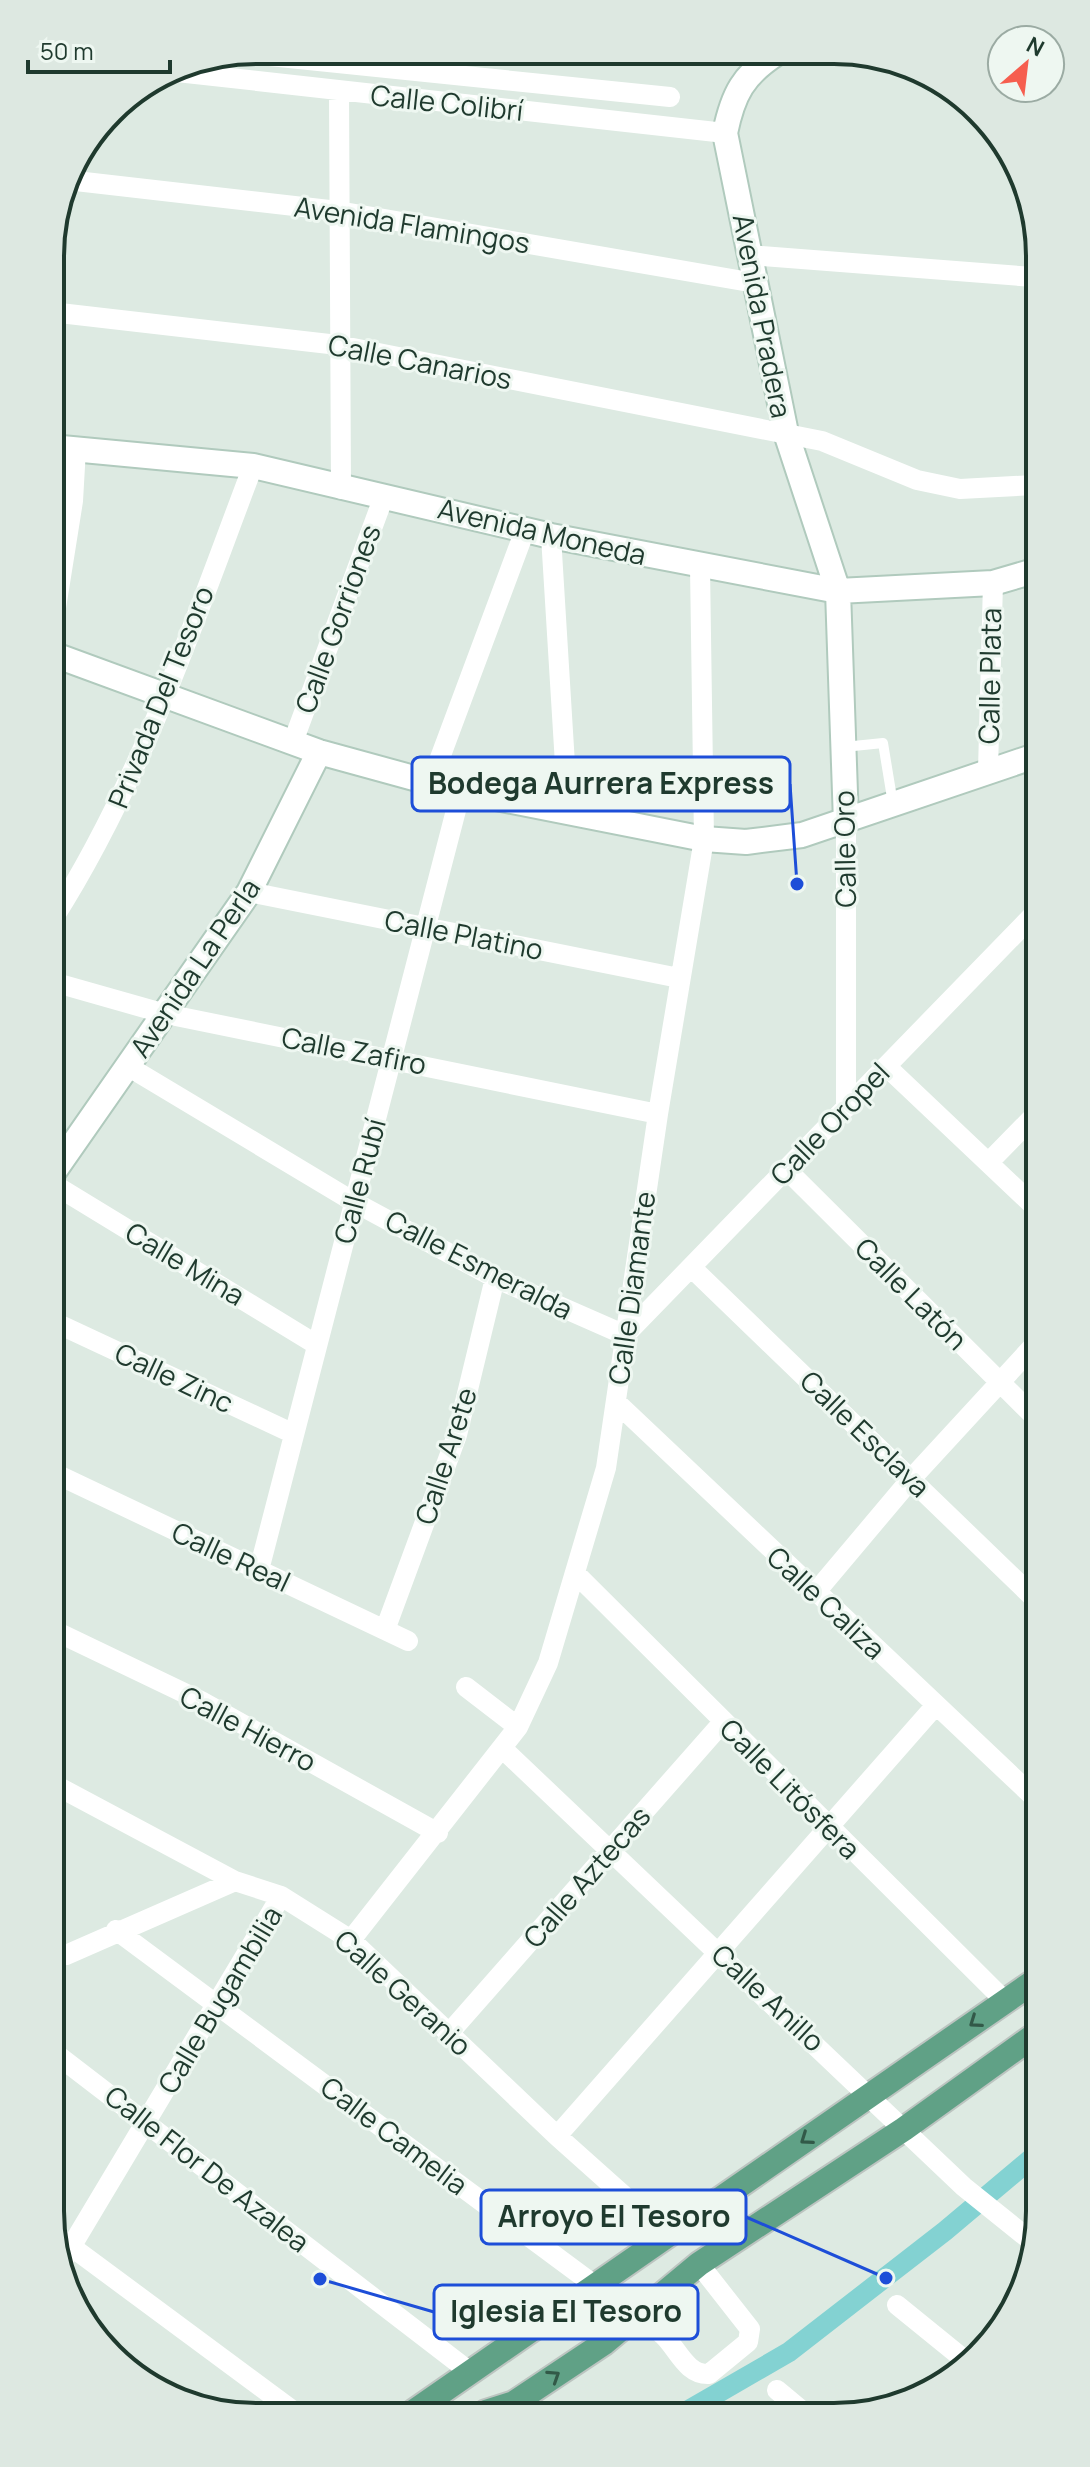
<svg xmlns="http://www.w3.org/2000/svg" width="1090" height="2467" font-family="Manrope,sans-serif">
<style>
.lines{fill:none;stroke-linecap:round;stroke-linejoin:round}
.canal{stroke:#83d2d2;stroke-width:20}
.secondary-casing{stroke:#b0cabd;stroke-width:28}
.primary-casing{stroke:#bcc4c0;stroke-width:28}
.lane{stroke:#fff;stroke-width:10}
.street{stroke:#fff;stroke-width:20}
.secondary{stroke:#fff;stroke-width:24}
.primary{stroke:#60a186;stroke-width:24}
.oneway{stroke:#325948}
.labels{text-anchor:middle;stroke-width:6;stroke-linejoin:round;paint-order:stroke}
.street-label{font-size:28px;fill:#1f3a2e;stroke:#eef7f1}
.rim{fill:none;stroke:#1f3a2e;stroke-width:4}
.leader{fill:none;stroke:#1d4ed8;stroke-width:3}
.callout-dot{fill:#1d4ed8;stroke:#eef7f1;stroke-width:3}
.callout{fill:#eef7f1;stroke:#1d4ed8;stroke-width:3}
.callout-label{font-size:30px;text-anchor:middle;font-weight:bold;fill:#1f3a2e}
</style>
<rect width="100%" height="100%" fill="#ddeae2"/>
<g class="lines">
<!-- canal -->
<path class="canal" d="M687,2411L789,2352L945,2231L1039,2152"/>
<defs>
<path id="secondary" d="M777,53C743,75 733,94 725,133L786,433L838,591L846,822
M51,447L253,466L551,536L838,591L993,583L1034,571
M52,654L319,752L461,791L704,839L746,842L802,835L1035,756
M53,1173L249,892L319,752"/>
<path id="primary" d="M413,2412L1039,1978
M486,2412L514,2403L604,2343L699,2264L904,2129L1039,2032"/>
</defs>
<!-- secondary casing -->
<use href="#secondary" class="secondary-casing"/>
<!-- primary casing -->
<use href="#primary" class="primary-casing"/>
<!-- lane -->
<path class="lane" d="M844,747L883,743L893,804"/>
<!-- street -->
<path class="street" d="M239,53L670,97
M168,71L725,133
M339,91L341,489
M67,180L338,211L755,283
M749,255L1033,277
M51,312L338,345L822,441L917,480L960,489L1034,485
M551,536L568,813
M52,633L73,501L76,449
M293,742L384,496
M988,770L993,583
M431,782L525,530
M249,892L679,978
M53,919C142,779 194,621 253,466
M53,982L166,1014L658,1114
M886,1066L1036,1208
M129,1067L354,1202L495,1278L625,1335L1035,913
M846,1108V822
M989,1162L1036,1114
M786,1169L1037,1419
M53,1184L317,1345
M691,1267L1038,1602
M54,1322L294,1434
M616,1402L1038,1801
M54,1473L408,1641
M259,1570L461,791
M577,1575L1005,2001
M815,1593L911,1479L1037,1342
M385,1630L457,1435L495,1278
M55,1631L201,1701L438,1833
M466,1687L518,1727
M503,1749L964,2187L1035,2244
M55,1785L235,1881L281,1896L351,1940L557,2136L669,2236
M116,1930L597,2287C619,2302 644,2315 663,2335C678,2349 686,2375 709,2374L748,2342L750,2329L699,2264
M351,1940L518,1727L548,1663L606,1468L658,1114L704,839L700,567
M56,1955H66L235,1881
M450,2032L723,1722
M56,2054L470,2372
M557,2136L936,1705
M57,2236L296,2413
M59,2267L281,1896
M897,2305L966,2361
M777,2390L801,2410"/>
<!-- secondary -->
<use href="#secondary" class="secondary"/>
<!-- primary -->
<use href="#primary" class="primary"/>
</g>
<!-- one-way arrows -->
<defs><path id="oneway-chevron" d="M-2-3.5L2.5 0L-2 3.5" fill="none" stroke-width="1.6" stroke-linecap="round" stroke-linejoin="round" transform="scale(2)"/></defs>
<g class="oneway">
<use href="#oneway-chevron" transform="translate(975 2022) rotate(145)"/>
<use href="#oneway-chevron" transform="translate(806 2139) rotate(145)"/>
<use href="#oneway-chevron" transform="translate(554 2376) rotate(-33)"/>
</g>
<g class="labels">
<!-- street labels -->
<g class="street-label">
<text transform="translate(447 103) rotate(6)" y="10">Calle Colibrí</text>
<text transform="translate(412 225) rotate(9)" y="10">Avenida Flamingos</text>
<text transform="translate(762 316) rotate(79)" y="10">Avenida Pradera</text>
<text transform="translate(420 362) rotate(11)" y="10">Calle Canarios</text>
<text transform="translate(542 532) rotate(13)" y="10">Avenida Moneda</text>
<text transform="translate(338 619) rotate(-70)" y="10">Calle Gorriones</text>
<text transform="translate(990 676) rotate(-89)" y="10">Calle Plata</text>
<text transform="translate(161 697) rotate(-68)" y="10">Privada Del Tesoro</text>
<text transform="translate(845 849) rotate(-91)" y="10">Calle Oro</text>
<text transform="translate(464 935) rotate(11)" y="10">Calle Platino</text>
<text transform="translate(195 968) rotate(-56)" y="10">Avenida La Perla</text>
<text transform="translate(354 1051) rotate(11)" y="10">Calle Zafiro</text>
<text transform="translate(830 1124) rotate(-46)" y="10">Calle Oropel</text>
<text transform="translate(360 1181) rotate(-75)" y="10">Calle Rubí</text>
<text transform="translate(185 1264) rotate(31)" y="10">Calle Mina</text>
<text transform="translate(479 1265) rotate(27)" y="10">Calle Esmeralda</text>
<text transform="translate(632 1288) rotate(-82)" y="10">Calle Diamante</text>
<text transform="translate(911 1294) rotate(45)" y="10">Calle Latón</text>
<text transform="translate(174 1378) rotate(25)" y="10">Calle Zinc</text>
<text transform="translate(865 1434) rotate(44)" y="10">Calle Esclava</text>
<text transform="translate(446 1456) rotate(-72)" y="10">Calle Arete</text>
<text transform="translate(231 1557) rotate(25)" y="10">Calle Real</text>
<text transform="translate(826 1603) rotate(43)" y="10">Calle Caliza</text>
<text transform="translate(248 1729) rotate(28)" y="10">Calle Hierro</text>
<text transform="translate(790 1789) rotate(45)" y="10">Calle Litósfera</text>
<text transform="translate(587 1877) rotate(-49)" y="10">Calle Aztecas</text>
<text transform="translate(403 1993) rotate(42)" y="10">Calle Geranio</text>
<text transform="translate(768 1998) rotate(43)" y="10">Calle Anillo</text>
<text transform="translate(220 2000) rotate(-59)" y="10">Calle Bugambilia</text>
<text transform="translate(394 2136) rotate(37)" y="10">Calle Camelia</text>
<text transform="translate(207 2169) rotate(38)" y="10">Calle Flor De Azalea</text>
</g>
</g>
<!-- crop -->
<path d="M0 0H1090V2467H0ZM256 64H834A192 192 0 0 1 1026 256V2211A192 192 0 0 1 834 2403H256A192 192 0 0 1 64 2211V256A192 192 0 0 1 256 64Z" fill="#dde8e1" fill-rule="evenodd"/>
<path class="rim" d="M256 64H834A192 192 0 0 1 1026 256V2211A192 192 0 0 1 834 2403H256A192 192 0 0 1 64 2211V256A192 192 0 0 1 256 64Z"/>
<!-- callouts -->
<path class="leader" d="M797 884L790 784M886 2278L746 2217M320 2279L434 2312"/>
<g class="callout-dot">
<circle cx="797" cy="884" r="8"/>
<circle cx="886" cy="2278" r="8"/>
<circle cx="320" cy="2279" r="8"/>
</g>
<g class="callout">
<rect x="412" y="757" width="378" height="54" rx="8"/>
<rect x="481" y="2190" width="265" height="54" rx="8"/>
<rect x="434" y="2285" width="264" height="54" rx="8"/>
</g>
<g class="callout-label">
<text x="601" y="794">Bodega Aurrera Express</text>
<text x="614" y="2227">Arroyo El Tesoro</text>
<text x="566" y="2322">Iglesia El Tesoro</text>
</g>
<!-- north arrow -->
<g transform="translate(1026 64) rotate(28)"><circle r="38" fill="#eef7f1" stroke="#9baba3" stroke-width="2"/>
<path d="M0-6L14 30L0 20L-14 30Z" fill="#f65e4f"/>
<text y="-12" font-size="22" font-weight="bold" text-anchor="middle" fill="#1f3a2e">N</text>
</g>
<!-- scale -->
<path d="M28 60v12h142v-12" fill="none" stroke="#1f3a2e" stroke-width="4"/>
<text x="40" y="60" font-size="24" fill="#1f3a2e" stroke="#eef7f1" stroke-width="6" paint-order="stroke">50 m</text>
</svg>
